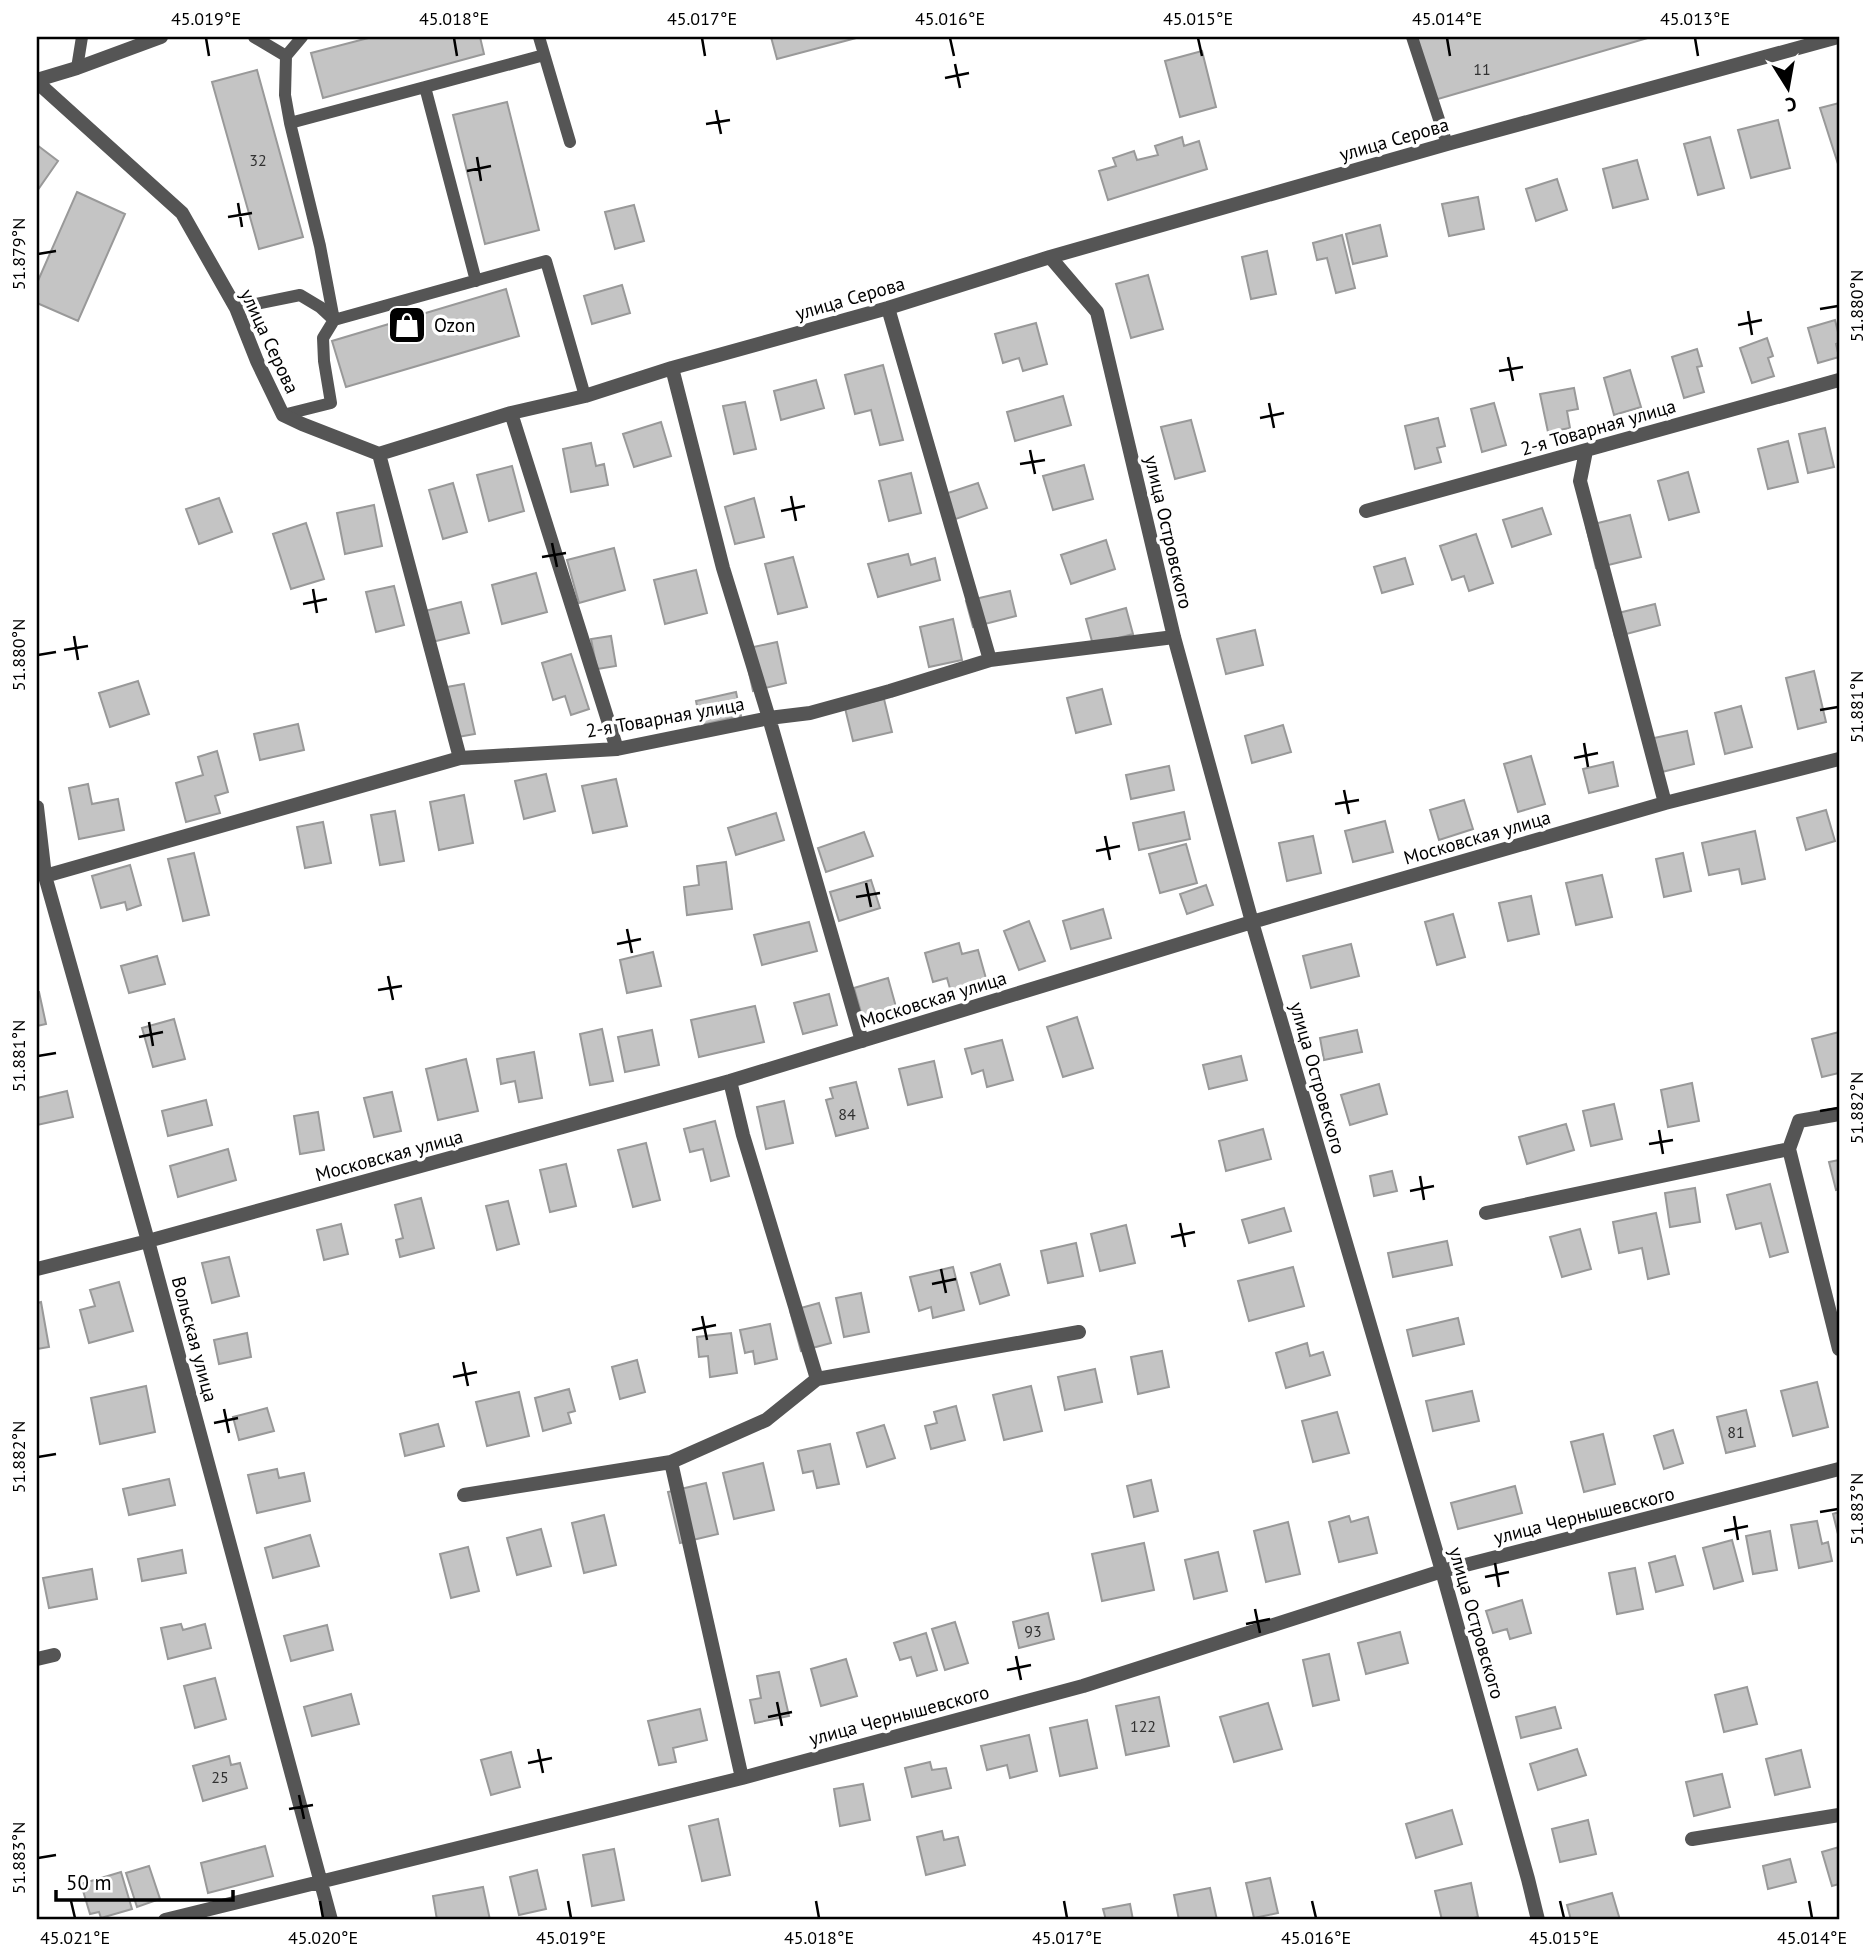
<svg xmlns="http://www.w3.org/2000/svg" width="1876" height="1957" font-family="'PT Sans',sans-serif">
<style>
.building{fill:#c4c4c4;stroke:#999;stroke-width:2}
.lines{fill:none;stroke-linecap:round;stroke-linejoin:round}
.lane{stroke:#555;stroke-width:12}
.street{stroke:#555;stroke-width:14}
.ticks{fill:none;stroke:#000;stroke-width:2.5}
.labels{text-anchor:middle;stroke-width:7;stroke-linejoin:round;paint-order:stroke}
.number-label{font-size:16px;fill:#313131}
.street-label{font-size:19px;fill:#000;stroke:#fff}
.poi-label{font-size:19px;fill:#000;stroke:#fff;text-anchor:start}
.neatline{fill:none;stroke:#000;stroke-width:2.5}
.ticks-label{font-size:18px;text-anchor:middle;fill:#000}
</style>
<rect width="100%" height="100%" fill="#fff"/>
<!-- building -->
<path class="building" d="M372,37H480L484,54L323,98L311,53Z
M771,37H860L777,59Z
M1413,37H1651L1431,101Z
M1202,51L1216,107L1180,117L1165,61Z
M257,70L303,237L259,249L212,82Z
M507,102L539,230L485,244L453,115Z
M1839,103V163L1838,164L1820,108Z
M1778,120L1790,168L1751,178L1738,130Z
M1182,137L1184,146L1199,141L1207,169L1108,200L1099,171L1116,166L1113,158L1134,151L1137,160L1158,155L1155,146Z
M1710,137L1724,188L1698,195L1684,144Z
M37,145L58,161L37,191Z
M1637,160L1648,199L1613,208L1603,169Z
M1557,179L1567,210L1536,221L1526,189Z
M77,192L125,214L78,321L37,303V283Z
M1478,197L1484,229L1449,236L1442,204Z
M634,205L644,241L615,249L605,212Z
M1380,225L1387,256L1353,264L1346,234Z
M1342,235L1355,288L1336,293L1327,258L1317,260L1313,243Z
M1267,251L1276,294L1251,299L1242,257Z
M1148,275L1163,329L1131,338L1116,284Z
M622,285L630,313L592,324L584,296Z
M506,289L519,336L346,387L332,341Z
M1835,320L1839,336V343L1836,344L1839,357L1818,363L1808,328Z
M1036,323L1047,364L1023,371L1019,358L1003,363L995,334Z
M1767,338L1773,356L1768,358L1774,376L1752,383L1740,348Z
M1697,349L1702,366L1697,367L1704,392L1684,398L1672,357Z
M883,365L903,440L880,445L871,410L855,414L845,375Z
M1630,370L1641,407L1614,415L1604,378Z
M816,380L824,408L781,420L774,391Z
M1574,388L1578,409L1567,411L1570,428L1548,432L1540,394Z
M1063,396L1071,425L1015,441L1007,412Z
M745,402L756,449L734,454L723,406Z
M1494,403L1506,445L1482,452L1471,409Z
M1438,418L1445,446L1437,448L1441,462L1415,469L1405,426Z
M1191,420L1205,471L1175,479L1161,427Z
M661,422L671,456L634,467L623,434Z
M1825,428L1834,467L1808,473L1799,434Z
M1788,441L1798,482L1768,489L1758,449Z
M591,443L596,466L604,464L608,485L571,492L563,449Z
M1084,465L1093,499L1053,510L1043,476Z
M512,466L524,511L489,521L477,475Z
M1688,472L1699,512L1669,520L1658,481Z
M911,473L921,513L889,521L879,481Z
M453,483L467,532L443,539L429,490Z
M978,483L987,508L950,521L942,495Z
M219,498L232,532L199,544L186,509Z
M754,498L764,537L735,544L725,507Z
M374,505L382,546L345,554L337,513Z
M1542,508L1551,534L1512,547L1503,520Z
M1630,515L1641,557L1596,568L1586,526Z
M306,523L324,579L291,589L273,534Z
M1476,534L1493,583L1469,591L1464,576L1452,580L1440,546Z
M1106,540L1115,569L1071,584L1061,555Z
M614,548L625,590L579,603L567,560Z
M908,554L911,565L935,558L940,580L878,597L868,564Z
M793,557L807,607L778,614L765,564Z
M1405,558L1413,584L1382,593L1374,567Z
M696,570L707,613L665,624L654,580Z
M536,573L547,612L502,624L492,585Z
M394,586L404,625L376,632L366,592Z
M1010,591L1016,616L973,627L966,601Z
M461,602L469,633L432,642L425,611Z
M1655,604L1660,625L1615,637L1610,615Z
M1126,608L1133,634L1093,645L1086,619Z
M953,619L962,660L929,667L920,627Z
M1255,630L1263,665L1226,674L1217,639Z
M611,636L616,666L597,669L591,639Z
M777,642L786,683L753,691L744,649Z
M571,654L589,709L571,715L565,696L553,700L542,663Z
M1814,671L1826,722L1798,729L1786,678Z
M138,681L149,714L110,727L99,693Z
M464,684L475,734L452,738L441,688Z
M1102,689L1111,724L1076,733L1067,698Z
M736,692L741,716L701,725L696,701Z
M884,699L892,732L853,741L845,708Z
M1741,706L1752,747L1725,754L1715,713Z
M298,724L304,750L260,760L254,734Z
M1283,725L1291,752L1252,763L1245,736Z
M1687,731L1694,764L1662,772L1654,738Z
M217,751L228,792L215,796L220,813L186,822L176,783L203,775L198,757Z
M1531,756L1545,804L1518,812L1504,764Z
M1613,762L1618,786L1589,793L1583,769Z
M1169,766L1174,790L1131,799L1126,775Z
M546,774L555,811L524,819L515,781Z
M616,779L627,826L593,833L582,786Z
M88,784L92,804L118,799L124,830L79,839L69,788Z
M464,795L473,843L439,850L430,802Z
M1464,800L1473,829L1439,840L1430,810Z
M1826,810L1835,841L1806,850L1797,818Z
M395,811L404,861L380,865L371,815Z
M1184,812L1190,839L1139,850L1133,823Z
M776,813L784,840L736,855L728,828Z
M1385,821L1393,852L1353,862L1345,831Z
M323,822L331,863L305,868L297,827Z
M1755,831L1765,879L1742,884L1739,869L1709,875L1702,843Z
M864,832L873,856L826,872L818,848Z
M1313,836L1321,873L1287,881L1279,843Z
M1186,844L1197,883L1160,893L1149,854Z
M194,853L209,915L183,921L168,859Z
M1683,853L1691,891L1664,897L1656,859Z
M726,862L732,909L687,915L684,887L699,885L697,866Z
M130,865L141,905L127,910L125,902L101,908L92,876Z
M1602,875L1612,917L1576,925L1566,883Z
M871,880L880,908L839,921L830,892Z
M1206,885L1213,905L1187,914L1180,894Z
M1531,896L1539,934L1508,941L1499,903Z
M1103,909L1111,938L1071,949L1063,921Z
M1453,914L1465,957L1437,965L1425,922Z
M1029,921L1045,961L1019,970L1004,931Z
M809,922L817,951L762,965L754,935Z
M959,943L962,954L978,950L987,982L951,992L947,978L933,982L925,953Z
M1351,944L1359,976L1311,988L1303,956Z
M653,952L661,986L627,993L620,960Z
M157,956L165,984L129,993L121,966Z
M888,978L896,1007L862,1016L854,988Z
M37,992H39L46,1024L37,1026Z
M829,994L837,1025L803,1034L794,1003Z
M755,1006L764,1042L699,1057L691,1020Z
M1077,1017L1093,1068L1063,1077L1047,1027Z
M174,1019L185,1059L153,1067L142,1028Z
M602,1029L613,1081L590,1085L580,1034Z
M652,1030L659,1065L625,1072L618,1037Z
M1357,1030L1362,1052L1324,1060L1320,1038Z
M1839,1032V1073L1822,1077L1812,1039Z
M1002,1040L1013,1080L987,1087L983,1070L972,1074L965,1049Z
M534,1052L542,1098L519,1102L515,1081L501,1084L497,1059Z
M1241,1056L1247,1080L1209,1089L1203,1065Z
M466,1059L478,1111L438,1120L426,1069Z
M934,1061L942,1097L908,1105L899,1069Z
M856,1082L868,1128L836,1136L826,1100L833,1098L830,1088Z
M1692,1083L1699,1121L1668,1127L1661,1090Z
M1379,1084L1387,1114L1350,1125L1341,1095Z
M67,1091L73,1117L37,1125V1098Z
M392,1092L401,1131L374,1137L364,1098Z
M206,1100L212,1125L168,1136L162,1111Z
M784,1101L793,1143L766,1149L757,1107Z
M1614,1104L1622,1139L1591,1146L1583,1111Z
M318,1112L324,1150L300,1154L294,1116Z
M715,1121L729,1176L711,1181L703,1149L690,1152L684,1129Z
M1566,1124L1574,1150L1527,1164L1519,1137Z
M1263,1129L1271,1159L1226,1171L1219,1141Z
M646,1143L660,1200L633,1207L618,1150Z
M228,1149L236,1180L178,1197L170,1166Z
M1839,1160V1189L1836,1190L1829,1162Z
M566,1164L576,1206L550,1212L540,1170Z
M1392,1171L1397,1191L1374,1196L1370,1176Z
M1770,1184L1788,1252L1770,1257L1761,1223L1736,1229L1727,1195Z
M1695,1188L1700,1222L1670,1227L1665,1193Z
M421,1198L434,1248L400,1257L396,1240L403,1238L395,1205Z
M508,1201L519,1244L497,1250L486,1206Z
M1284,1208L1291,1231L1249,1243L1242,1220Z
M1656,1213L1669,1274L1648,1279L1642,1248L1619,1253L1613,1222Z
M341,1224L348,1254L324,1260L317,1230Z
M1126,1225L1135,1263L1100,1271L1091,1234Z
M1580,1229L1591,1269L1562,1277L1550,1237Z
M1447,1241L1452,1265L1393,1277L1388,1253Z
M1076,1243L1083,1276L1048,1283L1041,1251Z
M229,1257L239,1296L212,1303L202,1263Z
M1000,1264L1009,1295L980,1304L971,1273Z
M953,1267L964,1310L933,1318L931,1307L919,1311L910,1277Z
M1293,1267L1304,1306L1249,1321L1238,1281Z
M119,1282L133,1331L89,1343L80,1310L95,1306L90,1290Z
M861,1293L869,1332L844,1337L836,1298Z
M41,1302L49,1347L37,1349V1303Z
M819,1303L831,1343L801,1351L790,1311Z
M1458,1318L1464,1344L1413,1356L1407,1330Z
M770,1324L777,1359L755,1364L753,1351L745,1353L740,1330Z
M247,1333L251,1357L219,1364L214,1340Z
M731,1333L737,1373L710,1377L708,1356L699,1357L697,1337Z
M1307,1343L1310,1356L1323,1352L1330,1375L1286,1388L1276,1353Z
M1162,1351L1169,1387L1138,1394L1131,1357Z
M637,1360L645,1392L620,1399L612,1367Z
M1095,1369L1102,1402L1065,1410L1058,1377Z
M1817,1382L1828,1427L1793,1436L1781,1391Z
M146,1386L155,1432L100,1444L91,1398Z
M1031,1386L1042,1431L1004,1440L993,1395Z
M569,1389L575,1411L568,1413L571,1423L543,1431L535,1398Z
M1472,1391L1479,1421L1433,1431L1426,1401Z
M519,1392L529,1436L487,1446L476,1402Z
M956,1406L965,1440L931,1449L925,1426L937,1423L934,1412Z
M267,1408L274,1431L239,1440L233,1417Z
M1746,1410L1755,1446L1726,1453L1717,1417Z
M1337,1412L1349,1453L1313,1462L1302,1421Z
M438,1424L444,1446L405,1456L400,1434Z
M884,1425L895,1458L867,1467L857,1433Z
M1673,1430L1683,1463L1664,1469L1654,1436Z
M1603,1434L1615,1484L1584,1492L1571,1442Z
M830,1444L839,1484L817,1488L813,1471L803,1473L798,1451Z
M763,1463L774,1510L734,1519L723,1473Z
M277,1469L279,1478L304,1473L310,1501L257,1513L248,1475Z
M169,1479L175,1505L129,1515L123,1489Z
M1151,1480L1158,1511L1134,1517L1127,1486Z
M706,1483L718,1534L680,1543L668,1492Z
M1515,1486L1522,1513L1458,1529L1451,1503Z
M1839,1512V1538L1833,1514Z
M604,1515L616,1565L584,1573L572,1523Z
M1349,1516L1351,1522L1368,1517L1377,1553L1339,1562L1329,1522Z
M1817,1521L1822,1544L1828,1542L1832,1561L1799,1568L1791,1525Z
M1288,1522L1300,1574L1266,1582L1254,1531Z
M541,1529L551,1566L517,1575L507,1538Z
M1770,1531L1777,1570L1753,1574L1746,1536Z
M310,1535L319,1566L273,1578L265,1548Z
M1732,1540L1743,1581L1714,1589L1703,1548Z
M1144,1543L1154,1590L1102,1601L1092,1554Z
M468,1547L479,1591L451,1598L440,1554Z
M182,1550L186,1573L142,1581L138,1559Z
M1218,1552L1227,1591L1194,1599L1185,1560Z
M1675,1556L1683,1585L1656,1592L1649,1563Z
M1635,1568L1643,1609L1617,1614L1609,1573Z
M92,1569L97,1599L49,1608L43,1578Z
M1522,1600L1531,1633L1510,1639L1507,1629L1493,1633L1486,1611Z
M1048,1613L1054,1639L1019,1648L1013,1622Z
M955,1622L968,1663L945,1670L932,1629Z
M181,1624L183,1630L205,1624L211,1648L168,1659L161,1628Z
M327,1625L333,1650L291,1661L284,1636Z
M1400,1632L1408,1663L1366,1674L1358,1643Z
M926,1633L937,1670L917,1676L911,1657L900,1660L894,1643Z
M1329,1654L1339,1700L1313,1706L1303,1660Z
M846,1659L857,1696L821,1706L811,1669Z
M779,1672L789,1716L755,1723L750,1700L761,1698L757,1676Z
M215,1678L226,1719L195,1728L184,1686Z
M1747,1687L1757,1724L1724,1732L1715,1695Z
M351,1694L359,1724L312,1736L304,1707Z
M1159,1697L1169,1746L1126,1755L1116,1706Z
M1268,1703L1282,1749L1234,1762L1220,1717Z
M1555,1707L1561,1728L1521,1738L1516,1717Z
M700,1709L707,1740L673,1748L676,1762L659,1765L648,1721Z
M1087,1720L1097,1768L1060,1776L1050,1728Z
M1029,1735L1037,1771L1010,1778L1007,1765L987,1770L981,1746Z
M1577,1749L1586,1775L1538,1790L1530,1764Z
M1801,1750L1810,1787L1775,1795L1766,1759Z
M511,1752L520,1787L491,1795L481,1760Z
M229,1756L231,1765L240,1763L247,1788L203,1801L193,1766Z
M930,1762L932,1770L946,1768L951,1788L912,1797L905,1768Z
M1722,1774L1730,1807L1694,1816L1686,1782Z
M863,1784L870,1820L840,1826L834,1789Z
M1452,1810L1462,1844L1416,1858L1406,1824Z
M718,1819L730,1875L702,1881L689,1826Z
M1588,1820L1596,1854L1560,1862L1552,1829Z
M942,1831L944,1840L958,1837L965,1865L926,1875L917,1837Z
M265,1846L273,1876L208,1893L201,1863Z
M1839,1847V1884L1832,1886L1822,1852Z
M614,1849L624,1900L592,1906L583,1855Z
M1790,1859L1796,1882L1768,1889L1763,1866Z
M149,1866L160,1899L137,1907L126,1873Z
M537,1870L546,1909L519,1915L510,1877Z
M121,1872L132,1909L101,1918L99,1912L90,1914L81,1884Z
M1270,1878L1278,1913L1254,1918L1246,1883Z
M1471,1883L1478,1917L1465,1920H1442L1435,1891Z
M483,1887L490,1920H437L433,1896Z
M1210,1888L1217,1920H1179L1174,1895Z
M1612,1893L1620,1920H1571L1567,1905Z
M1130,1904L1133,1920H1106L1103,1909Z"/>
<g class="lines">
<!-- lane -->
<path class="lane" d="M539,37L570,142
M1412,37L1447,144
M286,56L302,37
M77,68L82,37
M425,87L544,55
M290,123L425,87L476,281
M236,308L300,295L320,307L334,320L320,246L290,123L285,95L286,56L254,37
M283,415L331,403L324,361L323,338L334,320L546,261L585,396"/>
<!-- street -->
<path class="street" d="M37,80L77,68L161,37
M37,82L182,213L236,308L257,361L283,415L302,424L379,454L511,413L585,396L672,368L888,308L1050,257L1447,144L1838,37
M1050,257L1097,312L1174,637L1252,922L1442,1571L1528,1879L1538,1920
M888,308L990,660
M672,368L723,568L769,718L862,1041
M511,413L617,749
M1586,451L1580,481L1665,803
M379,454L460,758
M1366,511L1839,380
M37,807L45,876L148,1241L331,1920
M45,876L460,758L617,749L769,718L810,713L890,691L990,660L1174,637
M730,1081L743,1135L817,1379
M1789,1149L1839,1349
M1486,1213L1789,1149L1799,1121L1839,1114
M37,1269L148,1241L730,1081L1252,922L1665,803L1839,759
M671,1462L742,1778
M464,1495L671,1462L766,1420L817,1379L1079,1332
M37,1659L54,1655
M1692,1839L1839,1815
M165,1920L742,1778L1083,1686L1442,1571L1839,1469"/>
</g>
<!-- ticks -->
<path class="ticks" d="M206,38L209,56M454,38L457,56M702,38L705,56M950,38L954,56M1198,38L1202,56M1447,38L1450,56M1695,38L1698,56M955,64L960,88M945,78L969,73M716,110L721,134M706,124L730,120M477,157L481,181M467,171L491,166M238,203L242,227M228,217L252,213M38,254L56,251M1820,309L1838,306M1748,311L1752,335M1738,325L1762,320M1508,357L1513,381M1499,371L1523,367M1269,403L1274,428M1260,418L1284,413M1030,450L1035,474M1020,464L1045,460M791,496L796,521M781,511L805,506M552,543L557,567M542,557L566,553M313,589L317,613M303,604L327,599M74,636L78,660M64,650L88,646M38,655L56,652M1820,710L1838,707M1584,743L1588,767M1574,758L1598,753M1344,790L1349,814M1335,804L1359,800M1105,836L1110,860M1096,851L1120,846M866,883L871,907M856,897L880,893M627,929L632,953M617,944L641,939M388,976L393,1000M378,990L402,986M149,1022L153,1046M139,1037L163,1032M38,1056L56,1053M1820,1111L1838,1108M1659,1130L1663,1154M1649,1144L1673,1140M1420,1176L1424,1200M1410,1191L1434,1186M1180,1223L1185,1247M1171,1237L1195,1232M941,1269L946,1293M932,1284L956,1279M702,1316L707,1340M692,1330L716,1325M463,1362L468,1386M453,1377L477,1372M224,1409L229,1433M214,1423L238,1418M38,1457L56,1454M1820,1512L1838,1509M1734,1516L1738,1540M1724,1531L1748,1526M1495,1563L1499,1587M1485,1577L1509,1572M1255,1609L1260,1633M1246,1624L1270,1619M1016,1656L1021,1680M1007,1670L1031,1665M777,1702L782,1726M768,1717L792,1712M538,1749L543,1773M528,1763L552,1758M299,1795L304,1819M289,1809L313,1805M38,1858L56,1855M71,1901L75,1918M320,1901L323,1918M568,1901L571,1918M816,1901L819,1918M1064,1901L1067,1918M1312,1901L1316,1918M1560,1901L1564,1918M1809,1901L1812,1918"/>
<!-- icons -->
<defs>
<symbol id="shop-square" viewBox="-11 -11 22 22"><rect x="-9" y="-9" width="18" height="18" rx="4" fill="#000" stroke="#fff"/><path d="M-5-2.5h2.3a2.7 3.5 0 0 1 5.4 0H5L5.5 6h-11ZM-1.5-2.5h3a1.5 2.3 0 0 0-3 0Z" fill="#fff"/></symbol>
</defs>
<g fill-rule="evenodd">
<use href="#shop-square" x="385" y="303" width="44" height="44"/>
</g>
<g class="labels">
<!-- number labels -->
<g class="number-label">
<text x="1482" y="75">11</text>
<text x="258" y="166">32</text>
<text x="847" y="1120">84</text>
<text x="1736" y="1438">81</text>
<text x="1033" y="1637">93</text>
<text x="1143" y="1732">122</text>
<text x="220" y="1783">25</text>
</g>
<!-- street labels -->
<g class="street-label">
<text transform="translate(1394 139) rotate(-16)" y="7">улица Серова</text>
<text transform="translate(850 298) rotate(-16)" y="7">улица Серова</text>
<text transform="translate(270 341) rotate(65)" y="7">улица Серова</text>
<text transform="translate(1598 427) rotate(-16)" y="7">2-я Товарная улица</text>
<text transform="translate(1169 532) rotate(77)" y="7">улица Островского</text>
<text transform="translate(665 717) rotate(-10)" y="7">2-я Товарная улица</text>
<text transform="translate(1477 837) rotate(-16)" y="7">Московская улица</text>
<text transform="translate(933 999) rotate(-17)" y="7">Московская улица</text>
<text transform="translate(1318 1078) rotate(74)" y="7">улица Островского</text>
<text transform="translate(389 1155) rotate(-15)" y="7">Московская улица</text>
<text transform="translate(195 1339) rotate(75)" y="7">Вольская улица</text>
<text transform="translate(1584 1515) rotate(-14)" y="7">улица Чернышевского</text>
<text transform="translate(1477 1623) rotate(74)" y="7">улица Островского</text>
<text transform="translate(899 1715) rotate(-15)" y="7">улица Чернышевского</text>
</g>
<!-- poi labels -->
<g class="poi-label">
<text x="434" y="332">Ozon</text>
</g>
</g>
<!-- border -->
<rect width="1876" height="1957" fill="none" stroke="#ffffff" stroke-width="77"/>
<!-- north arrow -->
<g transform="translate(1788 88) rotate(169)" stroke="#ffffff" stroke-width="5" paint-order="stroke">
<path d="M0-5L12 26L0 18L-12 26Z" fill="#000000"/>
<text y="-10" font-size="19" font-weight="bold" text-anchor="middle" fill="#000000">С</text>
</g>
<!-- scale -->
<path d="M56 1890v10h177v-10" fill="none" stroke="#000000" stroke-width="3.5"/>
<text x="66" y="1890" font-size="21" fill="#000000" stroke="#ffffff" stroke-width="5" paint-order="stroke">50 m</text>
<rect x="38" y="38" width="1800" height="1880" class="neatline"/>
<g class="ticks-label">
<text x="206" y="25">45.019°E</text>
<text x="454" y="25">45.018°E</text>
<text x="702" y="25">45.017°E</text>
<text x="950" y="25">45.016°E</text>
<text x="1198" y="25">45.015°E</text>
<text x="1447" y="25">45.014°E</text>
<text x="1695" y="25">45.013°E</text>
<text transform="translate(19 254) rotate(-90)" y="6">51.879°N</text>
<text transform="translate(1857 306) rotate(-90)" y="6">51.880°N</text>
<text transform="translate(19 655) rotate(-90)" y="6">51.880°N</text>
<text transform="translate(1857 707) rotate(-90)" y="6">51.881°N</text>
<text transform="translate(19 1056) rotate(-90)" y="6">51.881°N</text>
<text transform="translate(1857 1108) rotate(-90)" y="6">51.882°N</text>
<text transform="translate(19 1457) rotate(-90)" y="6">51.882°N</text>
<text transform="translate(1857 1509) rotate(-90)" y="6">51.883°N</text>
<text transform="translate(19 1858) rotate(-90)" y="6">51.883°N</text>
<text x="75" y="1944">45.021°E</text>
<text x="323" y="1944">45.020°E</text>
<text x="571" y="1944">45.019°E</text>
<text x="819" y="1944">45.018°E</text>
<text x="1067" y="1944">45.017°E</text>
<text x="1316" y="1944">45.016°E</text>
<text x="1564" y="1944">45.015°E</text>
<text x="1812" y="1944">45.014°E</text>
</g>
</svg>
